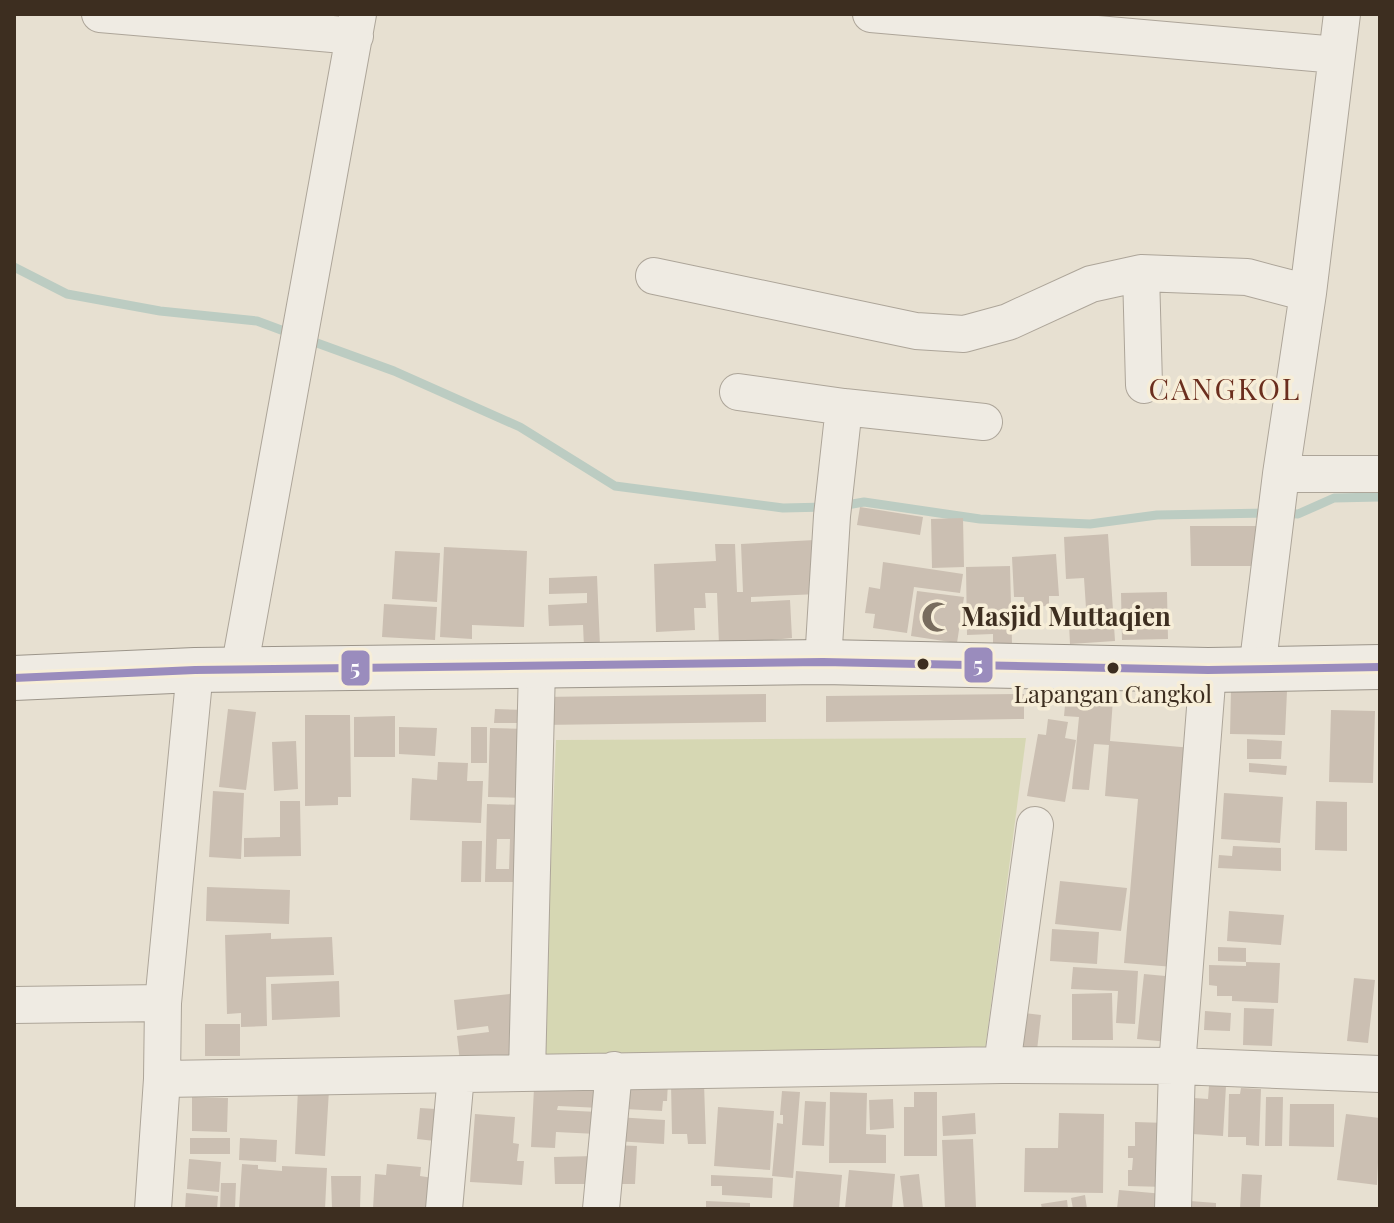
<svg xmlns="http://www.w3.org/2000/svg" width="1394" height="1223" font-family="'Playfair Display',serif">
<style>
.green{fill:#d6d7b3}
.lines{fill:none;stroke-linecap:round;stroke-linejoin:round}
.stream{stroke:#bcccc2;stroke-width:9}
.building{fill:#cbbfb2;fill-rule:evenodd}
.street-casing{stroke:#ada599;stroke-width:38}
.secondary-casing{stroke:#9c958a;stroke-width:46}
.street{stroke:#efebe3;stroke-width:36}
.secondary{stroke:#efebe3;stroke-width:44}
.bus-1-casing{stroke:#f7eed8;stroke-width:14}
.bus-1{stroke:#9a8cbd;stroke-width:8}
.bus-dot{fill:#3d2e20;stroke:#f7eed8;stroke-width:3}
.labels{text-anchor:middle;stroke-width:7;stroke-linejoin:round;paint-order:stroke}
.bus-label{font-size:24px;fill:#3d2e20;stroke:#f7eed8}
.poi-label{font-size:26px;font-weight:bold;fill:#3d2e20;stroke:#f7eed8;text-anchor:start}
.quarter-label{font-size:30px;letter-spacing:2px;fill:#6b2e1e;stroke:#f7eed8}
.line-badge{stroke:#f7eed8;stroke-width:3}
.badge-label{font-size:22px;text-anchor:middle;font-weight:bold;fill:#fff}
</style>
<rect width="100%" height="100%" fill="#e7e0d1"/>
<!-- green -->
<path class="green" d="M1026,738L985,1050L543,1059L556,740Z"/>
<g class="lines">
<!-- stream -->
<path class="stream" d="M14,267L67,294L160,311L257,321L292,334
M306,339L394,371L520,427L615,486L783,508L827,507
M841,506L864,502L980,519L1090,524L1157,515L1268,513
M1283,513L1298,514L1334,498L1380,497"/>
</g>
<!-- building -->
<path class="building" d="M860,507L923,517L920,535L857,525Z
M963,518L964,567L932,568L931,519Z
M1190,526H1259V566H1191Z
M1108,534L1115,641L1070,644L1069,624L1087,623L1084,578L1066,579L1064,537Z
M815,540L818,594L751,597V602L790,600L792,638L719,645L717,593H705L706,608H694L695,630L656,632L654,564L716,561L715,544H735L737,592H743L741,544Z
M444,547L527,551L524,627L472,625V639L440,637Z
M395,551L440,553L437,602L392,599Z
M1056,554L1059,596H1049V606L1024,607V597H1014L1012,557Z
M883,562L963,574L960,593L914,587L907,633L873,628L875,614L865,613L869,587L880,589Z
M1010,566L1012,644L993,645V634L967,635L966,567Z
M597,576L600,646L584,647L583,625L549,626L548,605L587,603V593L549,594V578Z
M917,591L964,597L957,643L911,636Z
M1167,592L1168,639L1122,640L1121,593Z
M384,604L437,607L435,640L382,637Z
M1231,690L1287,691L1285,735L1230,734Z
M766,694V722L542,725L541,697Z
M1024,694V719L826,722V696Z
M1066,695L1113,699L1110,741L1193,748L1174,967L1124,963L1138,799L1105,796L1109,745L1094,744L1089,790L1072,789L1079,717L1064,716Z
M228,709L256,712L246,790L219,787Z
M495,709L529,710V723H494Z
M1331,710L1375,711L1373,783L1329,782Z
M305,715H350L351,797H338V805L305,806Z
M395,716V757H354V717Z
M1048,719L1068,722L1065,738L1076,740L1065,802L1027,796L1038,734L1046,735Z
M399,727L437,728L435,756L399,754Z
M471,727H487V763H471Z
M490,728L527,729L525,798L488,797Z
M1247,739L1282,741L1281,759H1247Z
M296,741L298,789L274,791L272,742Z
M438,762L468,763L467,781H483L481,823L410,820L412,778L437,780Z
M1249,763L1287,766L1286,775L1249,772Z
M213,791L244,793L241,859L209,857Z
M1224,793L1283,797L1280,843L1221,839Z
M280,801H300L301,856L244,857V838L280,837Z
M1316,801L1347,802V851L1315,850Z
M487,804L522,805L520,882H485ZM497,839H510L509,869H496Z
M462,841H482L481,882H461Z
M1233,846L1281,848V871L1218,868L1219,855L1232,856Z
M1060,881L1127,888L1121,931L1055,924Z
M207,887L290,890L289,924L206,921Z
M1229,911L1284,915L1281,945L1227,941Z
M1052,929L1099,932L1097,964L1050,961Z
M271,933V939L332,937L334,975L266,977L267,1026L241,1027V1013L227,1014L225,935Z
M1218,947L1246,948V962L1218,961Z
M1246,962L1280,963L1278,1003L1232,1001V996H1217V986L1209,985V965L1246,966Z
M1073,967L1138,971L1135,1024L1116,1023L1118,991L1071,989Z
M1144,974L1176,977L1169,1042L1137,1039Z
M1354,978L1375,980L1368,1043L1347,1041Z
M339,981L340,1017L272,1020L271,984Z
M518,993L524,1055L460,1062L457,1036L489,1032L488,1026L457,1030L454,1000Z
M1112,993L1113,1040H1072V994Z
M1244,1008L1274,1009L1272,1046L1243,1045Z
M1205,1011L1231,1013L1230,1031L1204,1030Z
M1016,1012L1041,1015L1036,1059L1010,1056Z
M205,1024H240V1056H205Z
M627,1079L668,1082L667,1101H663L662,1111L625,1109Z
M704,1083L706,1144H688L687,1134H672L671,1084Z
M1209,1086H1226L1223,1136L1192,1134L1194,1098L1208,1099Z
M534,1088L602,1091L601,1108L558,1106L557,1110L598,1112L597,1134L556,1132L555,1148L531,1147Z
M1241,1088L1261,1089L1259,1146L1246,1145V1137H1228L1229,1094H1240Z
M298,1089L329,1090L325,1156L295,1154Z
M782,1091L800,1092L793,1178L772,1176L777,1123L783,1124V1115H780Z
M830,1092L867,1093L866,1134L886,1135V1163H829Z
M914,1092H937V1156H904V1107H914Z
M192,1097L228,1098L227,1132L192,1131Z
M1266,1097H1283L1282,1146H1265Z
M893,1099L894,1128L870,1130L869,1100Z
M805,1101L826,1102L824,1146L802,1145Z
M1290,1104H1334V1147L1289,1146Z
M718,1107L774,1111L770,1170L714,1166Z
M420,1108L436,1109L444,1142L417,1139Z
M975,1113L976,1134L943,1136L942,1116Z
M1059,1113L1104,1114L1103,1193L1024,1192L1025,1148H1058Z
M475,1114L515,1117L513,1143L519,1144L517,1161H524L522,1185L470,1182Z
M1346,1114L1380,1118L1377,1185L1337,1180Z
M616,1117L665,1120L664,1144L615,1141Z
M1135,1122L1167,1123L1165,1187L1128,1186V1170H1132L1133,1158H1128V1146H1135Z
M190,1138H230V1154H190Z
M240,1138L277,1140L276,1162L239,1160Z
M973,1139L976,1207L945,1208L942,1140Z
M613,1145L637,1146L635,1184H612Z
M594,1156V1184H555L554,1157Z
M189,1159L221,1162L219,1192L187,1189Z
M242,1164L258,1165V1169L282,1171V1166L327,1168L325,1209H239Z
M387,1164L421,1167L420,1176L433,1178L431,1209H373L375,1174L386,1175Z
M849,1170L895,1174L892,1209L845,1208Z
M796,1171L842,1175L839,1209H793Z
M919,1174L923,1209H904L900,1176Z
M1242,1174L1262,1175L1260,1209H1240Z
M711,1175L773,1178L772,1198L722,1195V1186H711Z
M331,1176H361L360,1209H332Z
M221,1183H236L235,1209H220Z
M1119,1190L1164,1194L1163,1209H1117Z
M186,1193L218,1196L217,1209H185Z
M1085,1195L1087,1209H1073L1071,1198Z
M1067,1200L1068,1209H1042L1041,1204Z
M706,1201L750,1203V1209H706Z
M1190,1201L1216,1203V1209H1189Z"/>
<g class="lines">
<defs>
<path id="street" d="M100,14L355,36
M871,14L1337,55
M1141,273L1144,385
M654,276L916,331L964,334L1008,322L1091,284L1141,273L1247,277L1308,293
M738,392L844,407L984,422
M1281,474H1380
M823,662L832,516L844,407
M239,670L358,14
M1257,670L1281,474L1308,293L1342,14
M14,1005L163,1003
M1002,1065L1035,825
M527,1073L537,667
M162,1079L1002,1065L1177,1066L1380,1074
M153,1209L162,1079L163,1003L195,670
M444,1209L456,1075
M601,1209L614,1070
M1173,1209L1177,1066L1208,670"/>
<path id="secondary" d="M14,678L195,670L823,662L1208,670L1380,667"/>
</defs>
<!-- street casing -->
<use href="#street" class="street-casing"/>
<!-- secondary casing -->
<use href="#secondary" class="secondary-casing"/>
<!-- street -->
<use href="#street" class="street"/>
<!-- secondary -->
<use href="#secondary" class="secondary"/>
<defs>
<path id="bus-1" d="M14,678L195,670L823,662L1208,670L1380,667"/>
</defs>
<!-- bus-1 casing -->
<use href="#bus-1" class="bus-1-casing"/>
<!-- bus-1 -->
<use href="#bus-1" class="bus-1"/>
</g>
<!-- icons -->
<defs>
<symbol id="mosque-bare" viewBox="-9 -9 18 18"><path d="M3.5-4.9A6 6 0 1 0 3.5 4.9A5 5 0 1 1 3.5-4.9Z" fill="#786c5e" stroke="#f7eed8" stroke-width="2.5" paint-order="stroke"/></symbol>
</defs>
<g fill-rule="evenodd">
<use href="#mosque-bare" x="915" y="595" width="44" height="44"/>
</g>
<!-- markers -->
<g class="bus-dot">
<circle cx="923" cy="664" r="7"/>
<circle cx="1113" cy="668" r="7"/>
</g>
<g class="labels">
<!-- bus labels -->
<g class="bus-label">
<text x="1113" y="703">Lapangan Cangkol</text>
</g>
<!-- poi labels -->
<g class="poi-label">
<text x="961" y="626">Masjid Muttaqien</text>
</g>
<!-- quarter labels -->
<g class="quarter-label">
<text x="1225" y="400">CANGKOL</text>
</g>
</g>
<g class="line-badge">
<rect x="963" y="646" width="31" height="38" rx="8" fill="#9a8cbd"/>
<rect x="340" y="649" width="31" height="38" rx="8" fill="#9a8cbd"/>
</g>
<g class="badge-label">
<text x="978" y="673">5</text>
<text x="355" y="676">5</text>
</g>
<!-- border -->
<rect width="1394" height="1223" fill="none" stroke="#3d2e20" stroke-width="32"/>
</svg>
